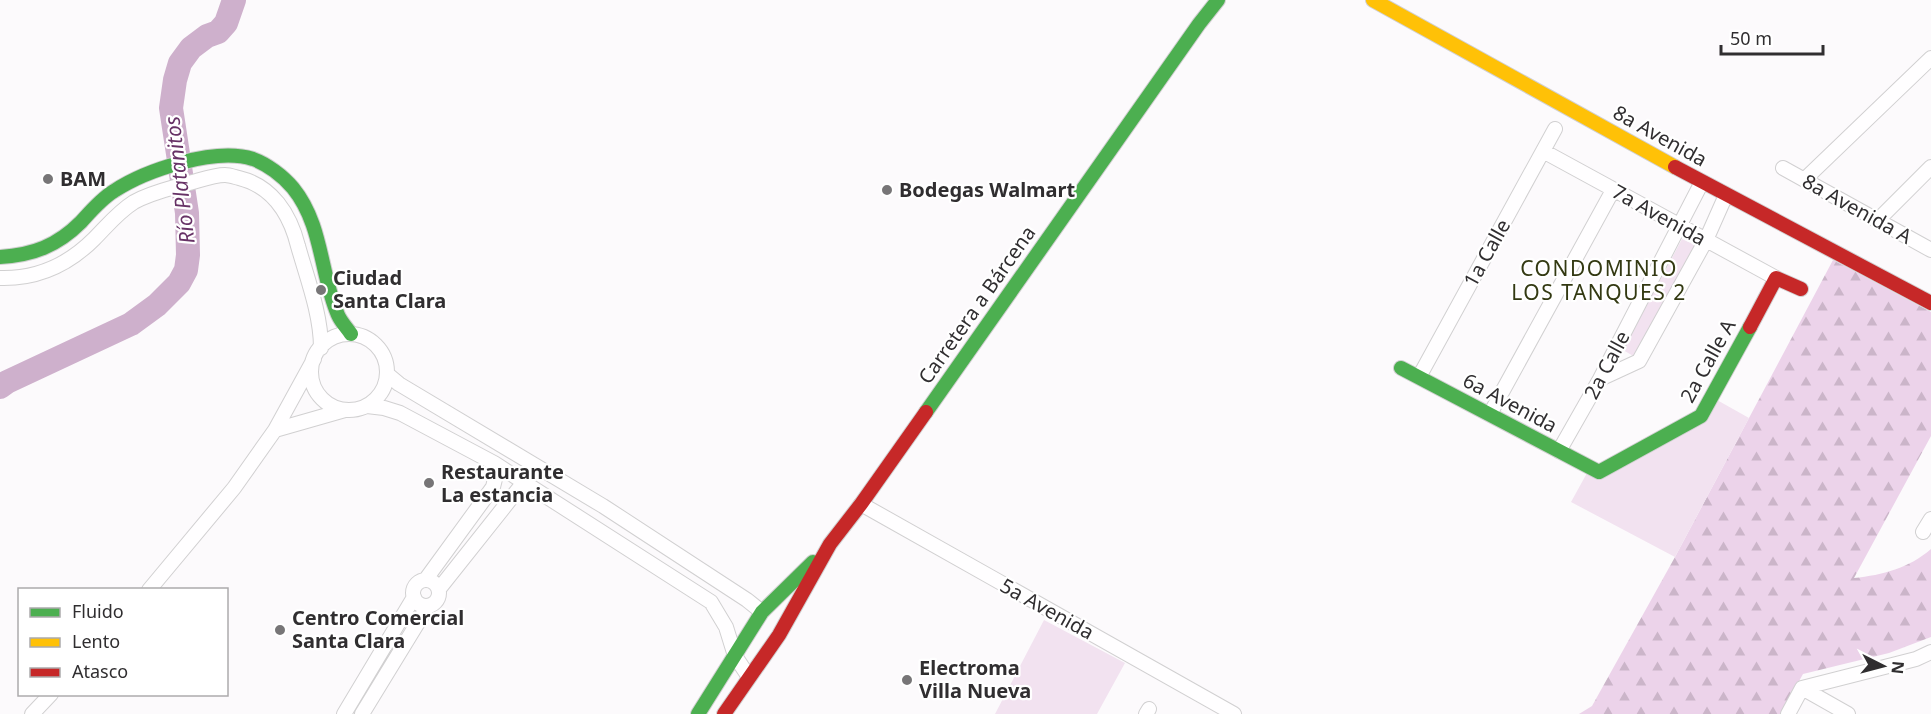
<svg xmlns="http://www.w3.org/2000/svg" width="1931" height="714" font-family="'Noto Sans',sans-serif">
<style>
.forest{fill:url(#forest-firs)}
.park{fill:#f2e2f0}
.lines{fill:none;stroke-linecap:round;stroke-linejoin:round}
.river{stroke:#ceb0cc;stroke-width:24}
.street-casing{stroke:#d1d0d1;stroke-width:16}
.fast-casing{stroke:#d1d0d1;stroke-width:16}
.slow-casing{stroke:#d1d0d1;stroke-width:16}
.jam-casing{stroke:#d1d0d1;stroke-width:16}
.street{stroke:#fffeff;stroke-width:14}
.fast{stroke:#4caf50;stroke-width:14}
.slow{stroke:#ffc107;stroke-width:14}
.jam{stroke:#c62828;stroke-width:14}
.poi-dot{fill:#777577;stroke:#fff;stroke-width:2}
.labels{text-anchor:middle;stroke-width:4.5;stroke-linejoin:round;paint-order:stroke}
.street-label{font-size:20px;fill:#302e30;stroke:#fff}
.poi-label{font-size:20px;font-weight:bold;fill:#302e30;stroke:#fff;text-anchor:start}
.water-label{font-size:21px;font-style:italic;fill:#673266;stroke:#fff}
.neighbourhood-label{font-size:21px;letter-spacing:1.5px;fill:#333912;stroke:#fff}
</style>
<defs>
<pattern id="forest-firs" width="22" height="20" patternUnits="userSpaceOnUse" patternTransform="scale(1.5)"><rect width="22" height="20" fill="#ecd3ea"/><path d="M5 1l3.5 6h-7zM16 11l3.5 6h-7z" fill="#cbb5c9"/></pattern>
</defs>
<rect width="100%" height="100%" fill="#fcfafc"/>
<!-- forest -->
<path class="forest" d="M1833,260L1931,312V436L1854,578C1883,575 1909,568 1931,549V637L1889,653L1803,674L1781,714H1579L1592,706L1675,557Z"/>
<!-- park -->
<path class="park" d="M1682,239L1695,245L1635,357L1623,350Z
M1717,400L1749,418L1675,557L1571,502L1587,473Z
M1044,620L1125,663L1097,714H995Z"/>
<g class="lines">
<!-- river -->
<path class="river" d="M0,387L7,382L131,324L157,305L179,283L186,270L188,255L187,213L171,108L175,80L180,63L191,48L207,36L218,32L226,23L234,0"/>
<defs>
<path id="street" d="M1543,151L1776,278
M1783,168L1931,250
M1805,179L1931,58
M1878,220L1931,167
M0,278C36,279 68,265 94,239C107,226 118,212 134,202C150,193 168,189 185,184C198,181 213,175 225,175C229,175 235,177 239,178C272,186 290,214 298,246C307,278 321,314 321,348
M311 372a38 38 0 1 1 76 0a38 38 0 1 1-76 0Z
M387,374L399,384L603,506L747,600L762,612
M1419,377L1555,129
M1600,379L1639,361L1706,240L1726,195
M367,406L384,408L400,413L494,463L711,602L726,627L735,656L749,677
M1490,414L1613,190
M275,430L345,410
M1559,451L1600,379L1702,182
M861,504L1234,714
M1923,532L1931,519
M426,579L493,487L496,475L494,463
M413 593a13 13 0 1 1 26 0a13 13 0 1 1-26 0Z
M439,589L524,482
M149,590L234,488L275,430L314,359
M1802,688L1916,659L1931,652
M1802,688L1848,714
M32,714L51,694
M344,714L414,597
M362,714L428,606
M1146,714L1149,709
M1788,714L1802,688"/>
<path id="fast" d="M0,257C33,255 57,246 81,222C91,211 101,199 114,191C146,170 215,147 253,159C267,164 283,176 293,188C323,225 320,274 338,315C341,322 347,328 351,334
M1401,368L1599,472L1701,416L1750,327
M926,412L1199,24L1218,0
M698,714L762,612L813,562"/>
<path id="slow" d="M1373,0L1675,167"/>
<path id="jam" d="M1675,167L1931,303
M1750,327L1776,278L1801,289
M724,714L779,635L830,544L861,504L926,412"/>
</defs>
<!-- street casing -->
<use href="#street" class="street-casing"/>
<!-- fast casing -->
<use href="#fast" class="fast-casing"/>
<!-- slow casing -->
<use href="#slow" class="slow-casing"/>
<!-- jam casing -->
<use href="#jam" class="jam-casing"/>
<!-- street -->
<use href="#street" class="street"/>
<!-- fast -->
<use href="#fast" class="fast"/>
<!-- slow -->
<use href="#slow" class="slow"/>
<!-- jam -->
<use href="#jam" class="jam"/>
</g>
<!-- markers -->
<g class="poi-dot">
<circle cx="48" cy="179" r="6"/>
<circle cx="887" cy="190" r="6"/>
<circle cx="321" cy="290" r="6"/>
<circle cx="429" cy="483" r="6"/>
<circle cx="280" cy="630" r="6"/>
<circle cx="907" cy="680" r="6"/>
</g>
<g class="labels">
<!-- street labels -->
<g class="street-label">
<text transform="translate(1660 136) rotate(29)" y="7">8a Avenida</text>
<text transform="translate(1857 209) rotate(29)" y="7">8a Avenida A</text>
<text transform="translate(1659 215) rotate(29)" y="7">7a Avenida</text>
<text transform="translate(1487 253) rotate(-61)" y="7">1a Calle</text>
<text transform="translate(977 305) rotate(-55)" y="7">Carretera a Bárcena</text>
<text transform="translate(1708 361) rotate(-61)" y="7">2a Calle A</text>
<text transform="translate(1607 365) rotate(-62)" y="7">2a Calle</text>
<text transform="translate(1510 403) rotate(28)" y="7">6a Avenida</text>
<text transform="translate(1047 609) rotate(29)" y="7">5a Avenida</text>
</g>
<!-- poi labels -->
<g class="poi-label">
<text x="60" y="186">BAM</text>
<text x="899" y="197">Bodegas Walmart</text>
<text x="333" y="285">Ciudad<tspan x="333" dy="23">Santa Clara</tspan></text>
<text x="441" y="479">Restaurante<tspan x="441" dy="23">La estancia</tspan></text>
<text x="292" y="625">Centro Comercial<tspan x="292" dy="23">Santa Clara</tspan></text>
<text x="919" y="675">Electroma<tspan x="919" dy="23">Villa Nueva</tspan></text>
</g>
<!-- water labels -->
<g class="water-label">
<text transform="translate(180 180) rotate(-97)" y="7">Río Platanitos</text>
</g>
<!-- neighbourhood labels -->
<g class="neighbourhood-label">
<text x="1599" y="276">CONDOMINIO<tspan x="1599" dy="24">LOS TANQUES 2</tspan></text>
</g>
</g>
<!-- legend -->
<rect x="18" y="588" width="210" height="108" fill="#ffffff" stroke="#acabac" stroke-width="1.5"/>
<rect x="30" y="608" width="30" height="9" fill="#4caf50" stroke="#acabac" stroke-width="1.5"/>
<text x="72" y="618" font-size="18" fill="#302e30">Fluido</text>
<rect x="30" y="638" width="30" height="9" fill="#ffc107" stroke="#acabac" stroke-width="1.5"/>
<text x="72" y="648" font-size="18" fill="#302e30">Lento</text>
<rect x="30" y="668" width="30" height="9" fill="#c62828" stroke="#acabac" stroke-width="1.5"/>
<text x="72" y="678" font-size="18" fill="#302e30">Atasco</text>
<!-- north arrow -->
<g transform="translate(1883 666) rotate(96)" stroke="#ffffff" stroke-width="4.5" paint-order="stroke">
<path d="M0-4.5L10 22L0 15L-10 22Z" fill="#302e30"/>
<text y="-9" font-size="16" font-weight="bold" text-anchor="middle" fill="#302e30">N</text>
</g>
<!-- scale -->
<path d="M1721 45v9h102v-9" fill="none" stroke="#302e30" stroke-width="3"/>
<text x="1730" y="45" font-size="18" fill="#302e30" stroke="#ffffff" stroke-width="4.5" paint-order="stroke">50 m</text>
</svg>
